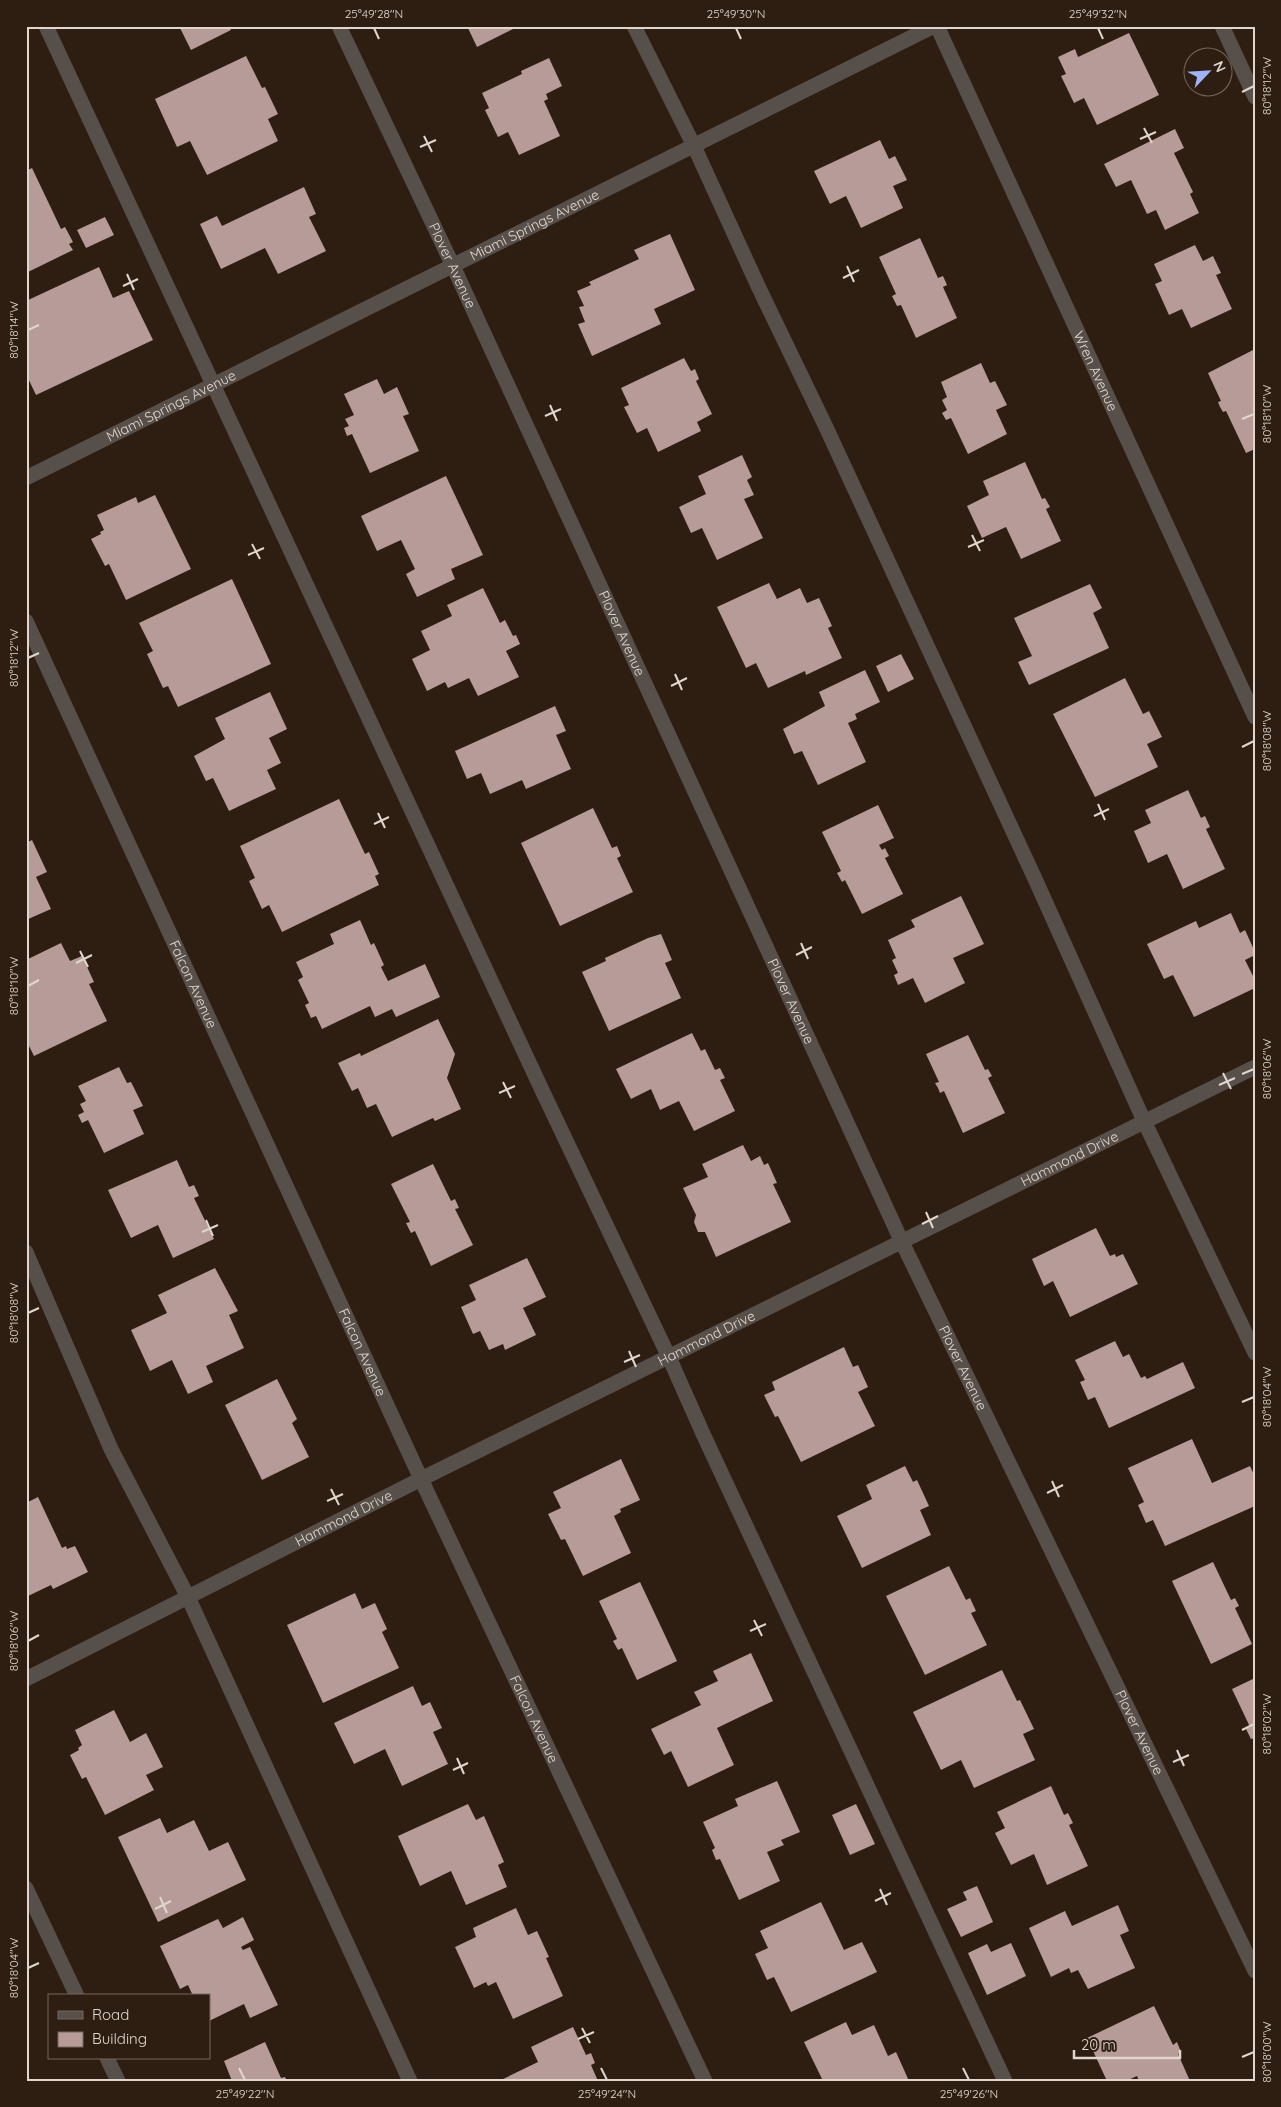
<svg xmlns="http://www.w3.org/2000/svg" width="1281" height="2107" font-family="Quicksand,sans-serif">
<style>
.building{fill:#b69b98}
.lines{fill:none;stroke-linecap:round;stroke-linejoin:round}
.lane{stroke:#574f49;stroke-width:15}
.street{stroke:#574f49;stroke-width:15}
.ticks{fill:none;stroke:#e0d6ce;stroke-width:2}
.labels{text-anchor:middle;stroke-width:5;stroke-linejoin:round;paint-order:stroke}
.street-label{font-size:14px;fill:#e0d6ce;stroke:#2d1e11}
.neatline{fill:none;stroke:#e0d6ce;stroke-width:2}
.ticks-label{font-size:12px;text-anchor:middle;fill:#e0d6ce}
</style>
<rect width="100%" height="100%" fill="#2d1e11"/>
<!-- building -->
<path class="building" d="M179,26H229L231,30L191,50Z
M467,26H519L477,47Z
M1129,33L1159,95L1097,125L1084,98L1074,103L1061,76L1066,74L1058,57L1075,49L1078,57Z
M246,56L262,88L265,87L278,114L268,119L278,141L207,175L190,141L177,147L155,99Z
M549,58L562,86L546,94L548,99L544,101L560,136L519,155L508,132L498,137L485,110L489,108L482,93L522,74L521,71Z
M1175,129L1184,148L1174,153L1193,192L1190,194L1199,213L1165,230L1156,210L1147,214L1131,180L1116,187L1104,164Z
M880,140L889,159L895,156L907,180L893,186L903,208L861,228L846,196L830,204L814,171Z
M32,168L61,229L65,227L73,242L69,244L73,250L26,273V171Z
M304,187L316,214L309,217L326,251L278,274L265,248L221,269L200,224L217,216L222,226Z
M105,217L114,235L86,248L77,230Z
M670,234L695,290L654,309L661,324L592,356L578,324L585,322L579,307L584,306L577,291L591,285L589,282L639,259L634,250Z
M920,238L938,278L943,276L947,285L943,287L957,318L916,338L901,305L897,306L892,296L896,294L879,257Z
M1195,245L1203,261L1213,256L1221,273L1216,275L1232,309L1191,328L1182,309L1169,315L1155,284L1162,281L1154,264Z
M99,267L113,298L129,291L153,340L36,395L26,374V301Z
M1255,349V449L1246,453L1226,411L1223,412L1220,407L1218,402L1221,401L1208,373Z
M684,358L691,371L695,369L699,379L696,381L712,414L697,422L701,431L658,452L647,428L637,433L624,407L629,405L621,388Z
M981,363L990,383L995,381L1007,405L996,410L1007,434L968,454L951,418L946,420L942,413L947,410L942,400L947,397L941,382Z
M377,379L384,394L397,387L409,414L403,416L419,451L370,473L352,434L347,436L344,428L349,426L345,419L354,415L344,394Z
M742,455L752,477L747,480L754,495L744,499L763,538L717,560L702,528L691,533L679,507L706,494L698,476Z
M1025,462L1042,499L1045,498L1050,507L1046,509L1061,541L1021,559L1006,527L982,538L967,506L989,495L983,481Z
M446,476L483,555L451,569L455,579L417,597L406,574L415,569L401,540L377,551L361,516Z
M155,495L191,569L126,600L109,564L105,566L91,539L101,534L100,532L104,530L97,515L136,497L138,503Z
M232,579L271,664L178,707L168,686L163,688L147,654L153,651L139,623Z
M769,583L777,599L800,588L807,603L819,598L832,626L828,628L842,658L806,675L805,671L768,688L756,663L746,668L717,607Z
M1090,584L1102,608L1093,613L1109,648L1029,685L1018,662L1032,656L1014,618Z
M483,588L500,623L505,620L513,636L516,635L520,644L506,651L519,677L478,696L469,678L448,688L445,682L427,691L412,659L430,650L421,631L452,616L447,605Z
M901,654L914,679L888,692L876,666Z
M865,670L880,702L855,714L857,719L848,723L866,762L818,785L802,751L794,754L783,729L825,706L819,692Z
M1125,678L1143,714L1149,711L1162,737L1147,744L1158,767L1095,797L1053,714Z
M270,692L287,729L269,738L281,763L267,770L276,789L229,811L213,778L206,781L194,756L225,739L215,718Z
M555,706L566,731L556,735L571,769L526,789L522,780L490,794L481,773L467,779L455,751Z
M1188,790L1201,818L1205,816L1210,827L1206,829L1225,869L1183,889L1167,854L1148,863L1134,831L1151,823L1145,810Z
M339,799L365,854L369,852L379,874L375,876L379,885L282,932L269,905L262,909L249,881L255,878L240,846Z
M878,805L894,838L879,845L882,850L885,848L889,856L885,858L903,894L862,914L845,880L842,882L837,873L841,871L822,832Z
M593,808L612,848L617,846L621,856L617,858L633,892L560,926L521,843Z
M32,840L47,872L36,877L51,909L26,920V843Z
M961,896L984,944L953,958L965,983L925,1003L913,978L898,985L894,975L898,973L892,960L896,958L888,940L915,927L911,920Z
M1231,913L1240,933L1245,930L1255,952V955L1245,960L1255,980V988L1194,1017L1173,975L1164,979L1147,944L1196,921L1199,928Z
M360,920L371,945L374,943L384,965L381,967L388,981L425,964L440,997L396,1017L392,1009L375,1017L370,1006L322,1029L316,1016L311,1018L305,1005L309,1003L298,980L303,977L296,962L334,944L330,934Z
M661,934L672,960L665,963L681,998L609,1031L582,972L606,961L605,958L648,938Z
M61,943L70,961L82,956L94,982L89,984L107,1021L34,1056L26,1040V960Z
M438,1019L455,1054L447,1078L461,1109L435,1121L433,1118L392,1137L376,1104L367,1108L358,1088L352,1091L338,1063L360,1053L361,1056Z
M692,1033L701,1051L705,1049L715,1070L720,1068L725,1078L720,1080L735,1111L694,1131L679,1101L660,1110L651,1089L631,1099L616,1069Z
M968,1035L985,1070L988,1069L992,1076L988,1078L1005,1113L963,1133L944,1091L940,1093L938,1088L935,1083L939,1082L926,1054Z
M119,1067L127,1083L131,1082L143,1106L133,1110L144,1134L104,1153L88,1120L82,1123L78,1115L84,1112L80,1104L86,1101L78,1086Z
M743,1145L751,1161L760,1156L764,1165L768,1163L777,1183L773,1184L791,1222L716,1257L705,1232H698L694,1222L696,1215L683,1188L708,1177L702,1164Z
M177,1160L189,1187L194,1185L199,1196L194,1198L214,1239L173,1258L158,1225L131,1238L108,1190Z
M433,1164L451,1201L455,1199L459,1208L455,1209L473,1245L431,1266L415,1231L411,1233L406,1223L410,1222L391,1184Z
M1096,1228L1110,1256L1115,1254L1116,1257L1123,1254L1138,1284L1070,1317L1053,1281L1044,1286L1032,1259Z
M527,1258L546,1297L523,1308L536,1335L505,1350L503,1344L489,1350L480,1331L473,1334L461,1307L476,1300L469,1285Z
M215,1268L238,1311L229,1315L244,1348L206,1366L213,1382L188,1394L172,1360L150,1371L131,1330L167,1313L158,1295Z
M1115,1341L1123,1357L1129,1354L1141,1378L1145,1376L1147,1379L1183,1362L1195,1388L1109,1428L1095,1397L1088,1400L1080,1382L1085,1380L1075,1360Z
M844,1347L853,1367L858,1365L868,1387L858,1392L875,1426L801,1462L778,1416L775,1417L764,1395L775,1390L772,1382Z
M277,1379L297,1419L292,1423L309,1457L262,1480L225,1405Z
M1192,1439L1212,1483L1250,1466L1255,1477V1506L1165,1546L1153,1520L1146,1523L1138,1505L1144,1502L1128,1468Z
M621,1459L640,1500L620,1509L621,1512L614,1516L631,1553L583,1576L565,1539L561,1540L548,1514L561,1508L553,1492Z
M905,1466L913,1482L917,1480L929,1506L920,1510L931,1535L862,1568L837,1516L872,1499L866,1485Z
M38,1497L62,1548L66,1546L67,1549L75,1546L88,1572L53,1589L51,1585L26,1597V1503Z
M1213,1562L1231,1600L1235,1598L1239,1606L1235,1608L1252,1644L1211,1664L1172,1581Z
M949,1566L966,1600L970,1598L976,1611L971,1613L987,1645L925,1675L886,1596Z
M640,1582L677,1661L637,1680L622,1648L618,1650L613,1641L617,1639L599,1601Z
M355,1593L362,1609L375,1603L387,1629L382,1632L399,1668L323,1703L287,1625Z
M751,1653L773,1701L717,1728L734,1765L688,1787L671,1751L664,1755L651,1729L701,1705L694,1692L718,1681L713,1671Z
M1002,1670L1017,1701L1020,1700L1034,1729L1023,1734L1035,1760L974,1788L961,1760L941,1770L913,1712Z
M1255,1678V1738L1251,1739L1246,1729L1250,1727L1232,1689Z
M413,1686L422,1706L430,1702L442,1728L433,1732L448,1764L402,1786L385,1749L354,1764L334,1723Z
M114,1710L130,1742L146,1733L163,1767L146,1775L154,1790L105,1815L86,1777L82,1779L70,1755L79,1750L78,1748L82,1745L75,1730Z
M777,1781L800,1832L781,1840L784,1845L767,1852L780,1881L739,1900L720,1859L716,1860L712,1850L715,1848L703,1822L738,1806L735,1799Z
M1051,1786L1064,1815L1068,1813L1073,1823L1069,1825L1088,1866L1047,1885L1034,1854L1011,1865L995,1833L1005,1828L997,1812Z
M468,1804L476,1820L484,1816L504,1862L498,1865L507,1887L466,1905L451,1871L420,1886L398,1836Z
M856,1804L875,1844L850,1855L832,1815Z
M160,1818L167,1833L194,1820L209,1851L228,1842L246,1880L158,1922L118,1837Z
M977,1886L993,1922L961,1937L947,1909L967,1900L963,1892Z
M821,1902L844,1950L862,1942L877,1972L791,2012L774,1977L767,1980L755,1954L768,1948L760,1931Z
M1118,1905L1129,1931L1120,1935L1135,1968L1088,1989L1078,1970L1071,1973L1069,1968L1051,1977L1029,1928L1065,1911L1072,1926Z
M516,1908L528,1935L537,1931L549,1957L546,1958L563,1996L513,2019L496,1982L488,1986L486,1982L474,1988L455,1947L476,1937L473,1928Z
M243,1917L254,1940L241,1947L243,1950L250,1947L278,2005L250,2018L244,2004L209,2021V1996H193L188,1985L180,1989L160,1946L218,1919L223,1928Z
M1011,1943L1026,1976L987,1995L968,1953L987,1944L991,1952Z
M1154,2006L1173,2045L1177,2042L1181,2052L1178,2054L1190,2081H1139L1137,2076L1126,2081H1107L1087,2038Z
M846,2022L852,2035L874,2025L888,2056L896,2052L909,2081H823L804,2042Z
M573,2027L586,2055L591,2053L595,2063L591,2065L598,2081H499L538,2062L531,2047Z
M265,2042L281,2078L285,2077L287,2081H232L224,2061Z"/>
<g class="lines">
<!-- lane -->
<path class="lane" d="M46,26L541,1088L668,1355L704,1436L1005,2081
M634,26L694,146L758,286L825,425L1036,881L1144,1121L1255,1353
M1222,26L1255,97
M26,1252L111,1449L188,1597L410,2081"/>
<!-- street -->
<g class="street">
<path id="s1" d="M339,26L453,266L901,1240L1255,1971"/>
<path id="s2" d="M937,26L1255,717"/>
<path id="s3" d="M26,478L934,26"/>
<path id="s4" d="M26,621L421,1479L705,2081"/>
<path id="s5" d="M26,1679L421,1479L1255,1067"/>
<path d="M26,1888L77,1996"/>
<path d="M107,2058L118,2081"/>
</g>
</g>
<!-- ticks -->
<path class="ticks" d="M374,28L379,39M736,28L741,39M1098,28L1103,39M1242,92L1254,86M1144,128L1152,143M424,136L432,152M1140,139L1156,132M420,147L436,140M847,266L854,282M127,274L134,290M843,278L859,270M123,286L138,279M28,330L39,325M550,405L557,421M545,416L561,409M1242,419L1254,414M972,535L980,551M252,544L260,559M968,547L984,540M248,555L264,548M28,658L39,653M675,674L682,690M671,686L687,678M1242,747L1254,741M1098,804L1105,820M378,813L385,828M1094,816L1109,809M374,824L389,817M801,943L808,959M80,951L88,967M796,955L812,947M76,963L92,955M28,986L39,980M1223,1073L1231,1089M1242,1074L1254,1069M503,1082L511,1098M1219,1085L1235,1078M499,1093L515,1086M926,1212L933,1228M206,1220L213,1236M922,1224L938,1216M202,1232L218,1225M28,1313L39,1308M629,1351L636,1367M624,1362L640,1355M1242,1402L1254,1397M1052,1481L1059,1497M331,1489L339,1505M1047,1493L1063,1485M327,1501L343,1494M754,1620L762,1636M750,1631L766,1624M28,1641L39,1635M1242,1730L1254,1724M1177,1750L1184,1766M457,1758L464,1774M1173,1762L1189,1755M453,1770L468,1763M880,1889L887,1905M160,1897L167,1913M875,1901L891,1893M155,1909L171,1901M28,1968L39,1963M582,2028L590,2043M578,2039L594,2032M1242,2057L1254,2052M239,2068L245,2080M601,2068L607,2080M963,2068L969,2080"/>
<g class="labels">
<!-- street labels -->
<g class="street-label">
<text dy="5" stroke="none"><textPath href="#s3" startOffset="568">Miami Springs Avenue</textPath></text>
<text dy="5" stroke="none"><textPath href="#s1" startOffset="265">Plover Avenue</textPath></text>
<text dy="5" stroke="none"><textPath href="#s2" startOffset="380">Wren Avenue</textPath></text>
<text dy="5" stroke="none"><textPath href="#s3" startOffset="162">Miami Springs Avenue</textPath></text>
<text dy="5" stroke="none"><textPath href="#s1" startOffset="670">Plover Avenue</textPath></text>
<text dy="5" stroke="none"><textPath href="#s4" startOffset="400">Falcon Avenue</textPath></text>
<text dy="5" stroke="none"><textPath href="#s1" startOffset="1075">Plover Avenue</textPath></text>
<text dy="5" stroke="none"><textPath href="#s5" startOffset="1166">Hammond Drive</textPath></text>
<text dy="5" stroke="none"><textPath href="#s5" startOffset="761">Hammond Drive</textPath></text>
<text dy="5" stroke="none"><textPath href="#s4" startOffset="805">Falcon Avenue</textPath></text>
<text dy="5" stroke="none"><textPath href="#s1" startOffset="1480">Plover Avenue</textPath></text>
<text dy="5" stroke="none"><textPath href="#s5" startOffset="356">Hammond Drive</textPath></text>
<text dy="5" stroke="none"><textPath href="#s4" startOffset="1210">Falcon Avenue</textPath></text>
<text dy="5" stroke="none"><textPath href="#s1" startOffset="1885">Plover Avenue</textPath></text>
</g>
</g>
<!-- border -->
<rect width="1281" height="2107" fill="none" stroke="#2d1e11" stroke-width="55"/>
<!-- legend -->
<rect x="48" y="1994" width="162" height="65" fill="#2d1e11" stroke="#75685d"/>
<rect x="58" y="2011" width="25" height="8" fill="#574f49" stroke="#75685d"/>
<text x="92" y="2020" font-size="15" fill="#e0d6ce">Road</text>
<rect x="58" y="2032" width="25" height="15" fill="#b69b98" stroke="#75685d"/>
<text x="92" y="2044" font-size="15" fill="#e0d6ce">Building</text>
<!-- north arrow -->
<g transform="translate(1208 72) rotate(65)"><circle r="24" fill="#2d1e11" stroke="#75685d"/>
<path d="M0-4L9 19L0 12L-9 19Z" fill="#9db4fd"/>
<text y="-8" font-size="14" font-weight="bold" text-anchor="middle" fill="#e0d6ce">N</text>
</g>
<!-- scale -->
<path d="M1074 2050v8h106v-8" fill="none" stroke="#e0d6ce" stroke-width="2.5"/>
<text x="1081" y="2050" font-size="15" fill="#e0d6ce" stroke="#2d1e11" stroke-width="4" paint-order="stroke">20 m</text>
<rect x="28" y="28" width="1226" height="2052" class="neatline"/>
<g class="ticks-label">
<text x="374" y="18">25°49'28"N</text>
<text x="736" y="18">25°49'30"N</text>
<text x="1098" y="18">25°49'32"N</text>
<text transform="translate(1267 86) rotate(-90)" y="4">80°18'12"W</text>
<text transform="translate(14 330) rotate(-90)" y="4">80°18'14"W</text>
<text transform="translate(1267 414) rotate(-90)" y="4">80°18'10"W</text>
<text transform="translate(14 658) rotate(-90)" y="4">80°18'12"W</text>
<text transform="translate(1267 741) rotate(-90)" y="4">80°18'08"W</text>
<text transform="translate(14 986) rotate(-90)" y="4">80°18'10"W</text>
<text transform="translate(1267 1069) rotate(-90)" y="4">80°18'06"W</text>
<text transform="translate(14 1313) rotate(-90)" y="4">80°18'08"W</text>
<text transform="translate(1267 1397) rotate(-90)" y="4">80°18'04"W</text>
<text transform="translate(14 1641) rotate(-90)" y="4">80°18'06"W</text>
<text transform="translate(1267 1724) rotate(-90)" y="4">80°18'02"W</text>
<text transform="translate(14 1968) rotate(-90)" y="4">80°18'04"W</text>
<text transform="translate(1267 2052) rotate(-90)" y="4">80°18'00"W</text>
<text x="245" y="2098">25°49'22"N</text>
<text x="607" y="2098">25°49'24"N</text>
<text x="969" y="2098">25°49'26"N</text>
</g>
</svg>
